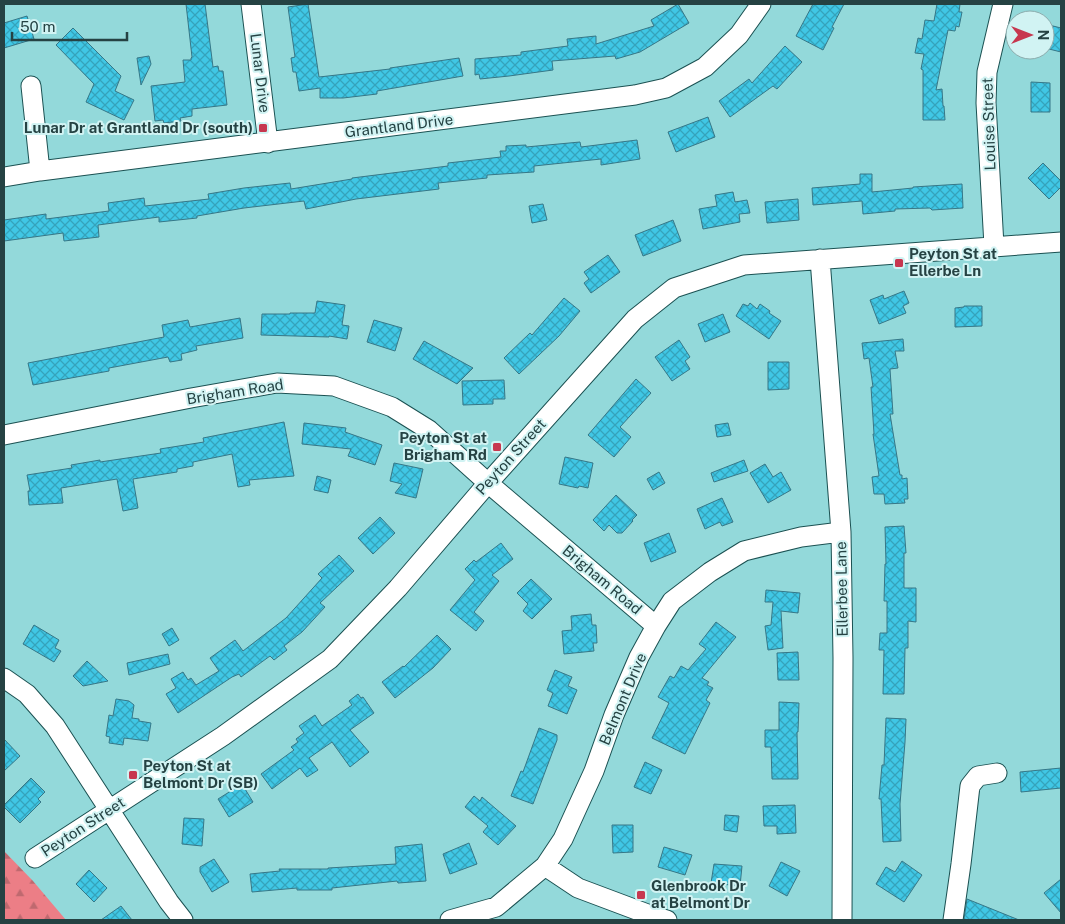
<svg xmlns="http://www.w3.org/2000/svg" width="1065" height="924" font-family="'Public Sans',sans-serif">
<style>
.forest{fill:url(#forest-firs)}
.building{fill:url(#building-cross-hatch);stroke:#367787}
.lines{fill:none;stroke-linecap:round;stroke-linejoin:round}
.minor-casing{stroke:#1b5152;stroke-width:21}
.minor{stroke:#fff;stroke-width:19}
.poi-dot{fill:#c7374f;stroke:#d1f3f3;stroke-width:2}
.labels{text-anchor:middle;stroke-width:4;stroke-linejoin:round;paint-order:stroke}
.street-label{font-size:15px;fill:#254243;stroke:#d1f3f3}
.poi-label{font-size:15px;font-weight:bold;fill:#254243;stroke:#d1f3f3;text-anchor:start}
</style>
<defs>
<pattern id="forest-firs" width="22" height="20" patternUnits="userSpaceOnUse" patternTransform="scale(1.25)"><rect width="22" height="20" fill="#ec7e86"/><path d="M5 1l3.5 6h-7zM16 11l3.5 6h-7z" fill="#bf696f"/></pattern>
<pattern id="building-cross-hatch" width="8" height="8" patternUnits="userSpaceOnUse" patternTransform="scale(1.25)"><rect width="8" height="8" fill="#40c7e5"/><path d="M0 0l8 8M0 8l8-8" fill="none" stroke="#35a3bb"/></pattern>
</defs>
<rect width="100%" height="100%" fill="#93d9da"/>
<!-- forest -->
<path class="forest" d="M4,851L33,881L66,920H4Z"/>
<!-- building -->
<path class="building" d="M186,4H205L213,67L218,66L219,71H223L227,105L192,109V116L180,118L181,121L164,123L163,120L155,121L151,86L185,82L183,60H191V58L192,57Z
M308,4L319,77L390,69V68L459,58L463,76L377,91V94L343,98H320V88L299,91L296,72H293L291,58L295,57L288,7Z
M678,4L689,23L640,52L616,59L615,56L552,61L553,70L509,76L480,79L479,74L475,75V59L521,55V52L568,46L567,39L596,36V44L654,26L651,20Z
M813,4H844L832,27L834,28L823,50L796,36Z
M937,4H960L959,12H962L959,27L956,26L955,31L948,30L936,90L942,89L943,106H944L945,120H923V70L921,69L924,54L915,53L918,38L922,39L925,20L934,21Z
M27,16L34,39L4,48V23Z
M1045,24L1061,28V52L1045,48Z
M73,28L121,76L115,91L134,100L124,120L86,102L94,84L56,45Z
M785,46L802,62L777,89L773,86L730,117L719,101L749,79L752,83Z
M149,56L151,64L141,85L137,58Z
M1031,82L1050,83V112H1031Z
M708,117L715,137L676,152L668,132Z
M637,140L640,159L601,165V159L534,166V172L487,175V178L438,183L439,189L356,199L306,209L304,201L244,208L197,216V218L159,222V217L98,225L99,237L64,241L63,233L4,241V220L46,214V219L109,211L108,203L144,198L145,206L209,199L208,194L244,188L290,183L291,189L352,179V178L448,166V163L501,157L500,151H506V146L526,145V147L580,142L581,147Z
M1043,163L1061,181V187L1049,199L1028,178Z
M860,174H872V192L913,188V187L962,184L963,208L932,210L930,208L895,209V211L863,214L862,201L813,205L812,188L860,184Z
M733,192L735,202L747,200L750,213L739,214L740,222L703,229L699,209L717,206L715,195Z
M798,199L799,220L767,223L765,202Z
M543,204L547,220L532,223L529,206Z
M673,220L681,241L643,256L635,235Z
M608,255L620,272L591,293L584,283L589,279L584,272Z
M904,291L909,303L903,306L906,313L879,324L870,300L883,295L884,299Z
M564,298L580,311L559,336L519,374L504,358L530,333L532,335Z
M317,301L345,305L342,325L349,326L347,339L329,336V337L261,335L262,314H290V313H315Z
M750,303L757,309L760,304L770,311L769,313L781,321L769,339L736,316L743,304L748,306Z
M964,306H982V326L955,327V308L964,307Z
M723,314L730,332L705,342L698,324Z
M240,318L243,338L196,346L197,350L181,354L182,360L170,362L168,357L109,368V371L33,385L28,363L164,337L162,325L188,320L190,327Z
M374,320L402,328L395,351L367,342Z
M903,339L904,351H895L898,368L890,369L893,414H890L900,475H902V479L907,478L908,499H904L905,503L885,504L884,494H874L872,477L879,476L873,434H874L871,387H873L869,358L864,359L862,343Z
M679,340L690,357L685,361L690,369L672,381L655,357Z
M424,341L473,368L457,384L413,359Z
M768,362H789V389L768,390Z
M636,379L651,393L620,427L631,437L614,457L588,435Z
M504,380L505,399H493V404L463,405L462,381Z
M284,422L294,476L249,480L250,485L238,487L232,454L193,462V466L177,469V472L133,479L138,508L123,511L117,479L61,488L63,503L29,505L28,491H30L27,475L72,468L71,465L100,460V462L161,453L160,449L204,442L203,438Z
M304,423L346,428L345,432L382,445L375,465L348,456L351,449L302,444Z
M728,423L731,435L717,437L715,425Z
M565,457L593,463L588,488L579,486L578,488L559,484Z
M744,460L748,471L714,482L711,473Z
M394,463L423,469L416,498L395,493L402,484L390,481Z
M765,464L773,477L781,472L791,490L768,503L750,473Z
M659,472L665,483L653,490L647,479Z
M317,476L331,480L328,493L314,490Z
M616,495L637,515L632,520L633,521L622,533H617L609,525L604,531L593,520Z
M722,498L733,522L722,526L720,522L705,529L697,509Z
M380,517L395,533L373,554L358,538Z
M904,526L906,553H904V588H916V622L908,621V648H905L904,694H883L884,650H879L880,633H887V601H884L885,564H886L885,527Z
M669,533L676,552L651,562L644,543Z
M501,543L513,559L492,575L499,581L474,612L484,621L476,631L450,610L475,580L465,569L474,560L476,562Z
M339,555L354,571L320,603L325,607L302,632L284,646L287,650L274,660L270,656L241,677L239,674L232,677L178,713L166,694L176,688L171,679L183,672L188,680L191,678L196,685L219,671L210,658L235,640L243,651L286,618L322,578L318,574Z
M531,579L552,599L532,619L523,611L528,604L517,593Z
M766,590L800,593L798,613L781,611L783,648L768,650L765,626L771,625L773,602H765Z
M591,614L592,625H596L597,643H593L594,651L564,654L562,631L572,630L571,616Z
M716,622L736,637L702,678L709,682L707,685L713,688L706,700L710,703L685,754L652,738L669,703L658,697L670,676L674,678L681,666L688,670L706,649L699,644Z
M34,625L59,640L55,648L61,651L54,662L23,644Z
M172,628L179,640L169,646L162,634Z
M437,635L451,649L433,668L395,698L382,682L403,666L404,667Z
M798,652L799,680H778L777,653Z
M168,654L170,664L129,675L127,663Z
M87,661L108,681L83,686L73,676Z
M555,670L572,677L568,686L577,690L567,714L548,706L553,693L547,690Z
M358,694L361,698L363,697L374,713L350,730L369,752L350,767L332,742L309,758L318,770L307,777L300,768L272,789L261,774L294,750L291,747L298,742L296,739L304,733L299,726L315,715L322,726L352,705L349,701Z
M116,699L129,701L134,705L132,718L139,719V721L151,723L148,741L124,738L123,745L109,743L110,737L106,736L109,715L113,716Z
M779,702L799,703L798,732H797L798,779H772L771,747H765V730H779Z
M886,718L906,719L905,742L900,804L901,841L883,842L881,799H879L882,765H884Z
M539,728L557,735V740L533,804L511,796L521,771L523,772Z
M4,739L20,756L4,771Z
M645,762L662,770L651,794L634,787Z
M1061,768V788L1021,792L1020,772Z
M31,778L45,792L38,799L41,802L20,823L4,807V805Z
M242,784L253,802L229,817L218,799Z
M474,796L480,801L482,797L516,826L498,845L483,832L488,826L465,807Z
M795,805L796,833L777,834V826H764L763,806Z
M725,815L739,816L737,832L724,830Z
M184,818L204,819L202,846L182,844Z
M612,825H633V852L613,853Z
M469,843L477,864L450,874L443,854Z
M422,844L426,881L398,883L397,881L332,888V890H297V888L252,892L250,874L280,871L279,869H328V868L396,864L395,847Z
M664,847L692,855L685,875L658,867Z
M214,859L229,882L212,892L200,872V867Z
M902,861L922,875L904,902L876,884L886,867L895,872Z
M781,862L800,871L787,896L769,886Z
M714,864L742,866L740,886L711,883Z
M89,870L107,888L94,902L76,884Z
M1061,879V913L1044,893Z
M967,899L1019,920H968L964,919Z
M121,906L132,920H101Z"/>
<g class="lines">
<defs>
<path id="minor" d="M251,4L268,143
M31,86L40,171
M4,177L40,171L635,95L666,88L705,67L739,35L761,4
M994,246L986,103L987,72L1003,4
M820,259L841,532L843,658L842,920
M4,435L191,398L277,383L334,386L392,407L429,430L488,483L656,626
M4,678L27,694L55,726L169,902L183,920
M35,858L223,736L330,659L398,588L488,483L635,319L674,288L744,265L1061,242
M545,866L578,888L650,915L667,920
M450,920L496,907L545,866L563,839L578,806L594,771L614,715L639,657L656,626L672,601L710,572L744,551L801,537L841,532
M953,920L961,864L970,786L978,776L997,773"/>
</defs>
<!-- minor casing -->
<use href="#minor" class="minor-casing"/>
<!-- minor -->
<use href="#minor" class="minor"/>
</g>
<!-- markers -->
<g class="poi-dot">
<rect x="258" y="123" width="10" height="10" rx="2.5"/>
<rect x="894" y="258" width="10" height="10" rx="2.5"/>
<rect x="492" y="442" width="10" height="10" rx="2.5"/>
<rect x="128" y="770" width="10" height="10" rx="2.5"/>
<rect x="636" y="890" width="10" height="10" rx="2.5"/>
</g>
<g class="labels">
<!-- street labels -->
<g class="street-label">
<text transform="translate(260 73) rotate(83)" y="5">Lunar Drive</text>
<text transform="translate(989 124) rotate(-92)" y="5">Louise Street</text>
<text transform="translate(399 126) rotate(-7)" y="5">Grantland Drive</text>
<text transform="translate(235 392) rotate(-9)" y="5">Brigham Road</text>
<text transform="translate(511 457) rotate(-48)" y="5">Peyton Street</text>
<text transform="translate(602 580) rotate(40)" y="5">Brigham Road</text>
<text transform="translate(842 589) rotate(-91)" y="5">Ellerbee Lane</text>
<text transform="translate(623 699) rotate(-67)" y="5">Belmont Drive</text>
<text transform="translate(83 827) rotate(-33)" y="5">Peyton Street</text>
</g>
<!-- poi labels -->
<g class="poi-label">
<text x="253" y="133" text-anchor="end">Lunar Dr at Grantland Dr (south)</text>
<text x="909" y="259">Peyton St at<tspan x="909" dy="17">Ellerbe Ln</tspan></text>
<text x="487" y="443" text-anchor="end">Peyton St at<tspan x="487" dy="17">Brigham Rd</tspan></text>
<text x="143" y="771">Peyton St at<tspan x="143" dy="17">Belmont Dr (SB)</tspan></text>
<text x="651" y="891">Glenbrook Dr<tspan x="651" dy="17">at Belmont Dr</tspan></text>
</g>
</g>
<!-- border -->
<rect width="1065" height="924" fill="none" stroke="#254243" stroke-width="10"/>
<!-- north arrow -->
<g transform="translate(1030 35) rotate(90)"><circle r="24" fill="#d1f3f3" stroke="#8cacad"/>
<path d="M0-4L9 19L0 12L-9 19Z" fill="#c7374f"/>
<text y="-8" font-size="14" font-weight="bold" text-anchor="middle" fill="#254243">N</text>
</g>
<!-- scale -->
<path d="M12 32v8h115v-8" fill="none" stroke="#254243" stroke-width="2.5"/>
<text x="20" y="32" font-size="15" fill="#254243" stroke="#d1f3f3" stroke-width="4" paint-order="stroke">50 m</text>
</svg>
